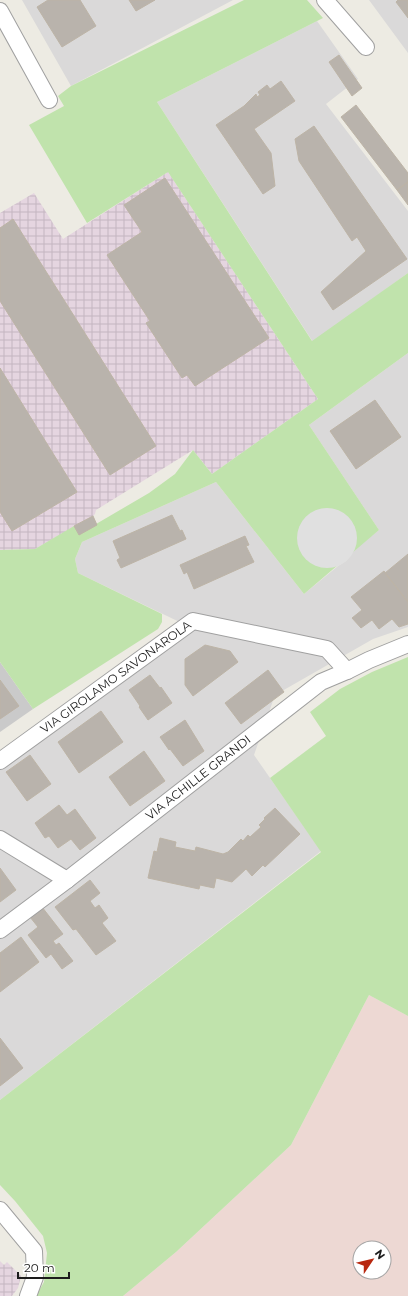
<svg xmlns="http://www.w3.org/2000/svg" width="408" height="1296" font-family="Montserrat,sans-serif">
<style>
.residential{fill:#dad9d9}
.commercial{fill:#edd8d3;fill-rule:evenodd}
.industrial{fill:url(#industrial-grid)}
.religious{fill:#cacaca}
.grass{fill:#c0e3ac}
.parking{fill:#e0e0e0}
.building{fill:#b9b3ac;stroke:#bdb4a6}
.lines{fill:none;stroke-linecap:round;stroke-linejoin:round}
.street-casing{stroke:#a0a0a0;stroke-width:18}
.street{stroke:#fff;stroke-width:16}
.labels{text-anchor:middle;stroke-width:4;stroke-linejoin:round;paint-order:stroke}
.street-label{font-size:12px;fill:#1c1c1c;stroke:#fff}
</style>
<defs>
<pattern id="industrial-grid" width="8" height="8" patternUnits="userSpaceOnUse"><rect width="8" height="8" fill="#e5d5e0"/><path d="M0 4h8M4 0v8" fill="none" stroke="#c4b6c0"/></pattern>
</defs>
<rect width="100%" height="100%" fill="#edebe3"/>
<!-- residential -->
<path class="residential" d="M22,0H233L71,86Z
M369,0H408V53Z
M317,21L358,79L326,104L408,211V273L313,342L157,102Z
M408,353V627L373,639L275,695L254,755L321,851L0,1100V768L194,629L78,573L75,559L82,542L216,482L304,594L338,566L346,561L355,549L379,530L309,425Z"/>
<!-- commercial -->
<path class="commercial" d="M369,995L408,1016V1296H123L176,1252L291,1145ZM360,1248H384V1272H360Z"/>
<!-- industrial -->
<path class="industrial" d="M168,172L318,399L212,474L193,450L96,510L95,514L93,516L35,549L0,550V213L34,193L63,239Z
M0,1261L4,1265L7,1262L21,1276L18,1288L12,1296H0Z"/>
<!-- religious -->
<path class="religious" d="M0,662L33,709L0,732Z"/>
<!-- grass -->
<path class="grass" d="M244,0H307L323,18L157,102L312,341L408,273V353L309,425L379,530L304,594L216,482L82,542L75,559L78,573L162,614V622L158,629L33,709L0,662V550L35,549L74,526L79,534L149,493L175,474L193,450L212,474L318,399L168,172L87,223L29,125L64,106L58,96L71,86Z
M408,657V1016L369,995L291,1145L176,1252L123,1296H36L44,1282L47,1253L43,1236L15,1201L0,1185V1100L321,852L270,778L326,736L310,712L340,689L372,672Z"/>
<!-- parking -->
<path class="parking" d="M297 538a30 30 0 1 1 60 0a30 30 0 1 1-60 0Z"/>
<!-- building -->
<path class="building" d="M48,0H80L96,26L62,47L37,7Z
M129,0H155L136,11Z
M398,0H408V18L396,2Z
M339,55L362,88L352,96L329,62Z
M281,81L295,101L254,129L271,153L275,186L263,194L216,125L244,106L256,94L257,97L260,95L258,92L267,85L270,89Z
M356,105L408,173V182L397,190L341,117Z
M314,126L407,259L333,310L321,292L366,251L357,237L352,241L299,161L295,139Z
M165,178L269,338L195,386L187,375L182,378L146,323L150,321L107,255L142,232L124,205Z
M408,182V205L397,190Z
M13,219L156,446L110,475L0,301V228Z
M0,368L77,492L12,531L0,512Z
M375,400L401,437L356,469L330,431Z
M172,515L180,531L182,530L186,539L121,568L117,560L120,558L113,541Z
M93,516L97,525L79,535L74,526Z
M245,536L249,545L246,546L254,562L194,589L187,572L184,574L180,565Z
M408,554V602L385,573Z
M384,571L408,602V624L399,627L392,619L379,629L372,620L361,628L352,618L362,610L351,597Z
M205,645L230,651L238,662L193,696L185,685V659Z
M268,670L284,692L241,724L225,703Z
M150,675L160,688L161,687L172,703L148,720L139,707L140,706L129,690Z
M0,680L19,706L0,719Z
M101,711L123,742L79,773L58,742Z
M185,720L204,751L183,766L170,749L169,750L160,737Z
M144,751L165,781L130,806L109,777Z
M30,755L51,784L27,801L6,772Z
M59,805L67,815L75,809L96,838L80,850L71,839L58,848L49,836L45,838L35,823Z
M275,808L300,834L265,867L263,865L252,876L246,869L232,882L216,878L214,888L200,885L199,889L148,878L154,851L157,852L160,838L176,842L175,847L195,851L196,847L223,854L228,852L241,839L243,841L248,835L250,837L261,827L259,825L265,819L264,818Z
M0,868L16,890L0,902Z
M90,880L100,893L90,901L95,908L99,905L108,918L102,923L116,941L96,955L76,929L73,930L55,907Z
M42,907L63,934L53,941L56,945L59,943L73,961L62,969L51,954L46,958L28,935L38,927L30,917Z
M21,937L39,962L0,992V953Z
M0,1038L23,1068L0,1086Z"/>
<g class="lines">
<defs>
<g id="street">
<path d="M325,0L366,47"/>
<path d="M0,11L49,100"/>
<path id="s1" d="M0,761L193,621L327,649L347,671"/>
<path d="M0,839L67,880"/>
<path id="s2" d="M0,930L67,880L321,682L347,671L369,660L408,644"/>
<path d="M0,1210L34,1251L35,1277L28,1296"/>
</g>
</defs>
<!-- street casing -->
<use href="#street" class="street-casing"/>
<!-- street -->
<use href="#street" class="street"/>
</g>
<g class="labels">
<!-- street labels -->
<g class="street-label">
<text dy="4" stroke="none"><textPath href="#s1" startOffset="143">VIA GIROLAMO SAVONAROLA</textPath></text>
<text dy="4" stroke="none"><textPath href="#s2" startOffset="250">VIA ACHILLE GRANDI</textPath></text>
</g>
</g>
<!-- north arrow -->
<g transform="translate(372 1260) rotate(55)"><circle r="19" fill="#ffffff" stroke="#a4a4a4"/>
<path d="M0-3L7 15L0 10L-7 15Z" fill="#b82810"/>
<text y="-6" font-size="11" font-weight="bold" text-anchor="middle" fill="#1c1c1c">N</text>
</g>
<!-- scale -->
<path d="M18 1272v6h51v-6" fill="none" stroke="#1c1c1c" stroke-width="2"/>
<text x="24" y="1272" font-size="12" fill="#1c1c1c" stroke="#ffffff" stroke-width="3" paint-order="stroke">20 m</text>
</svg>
